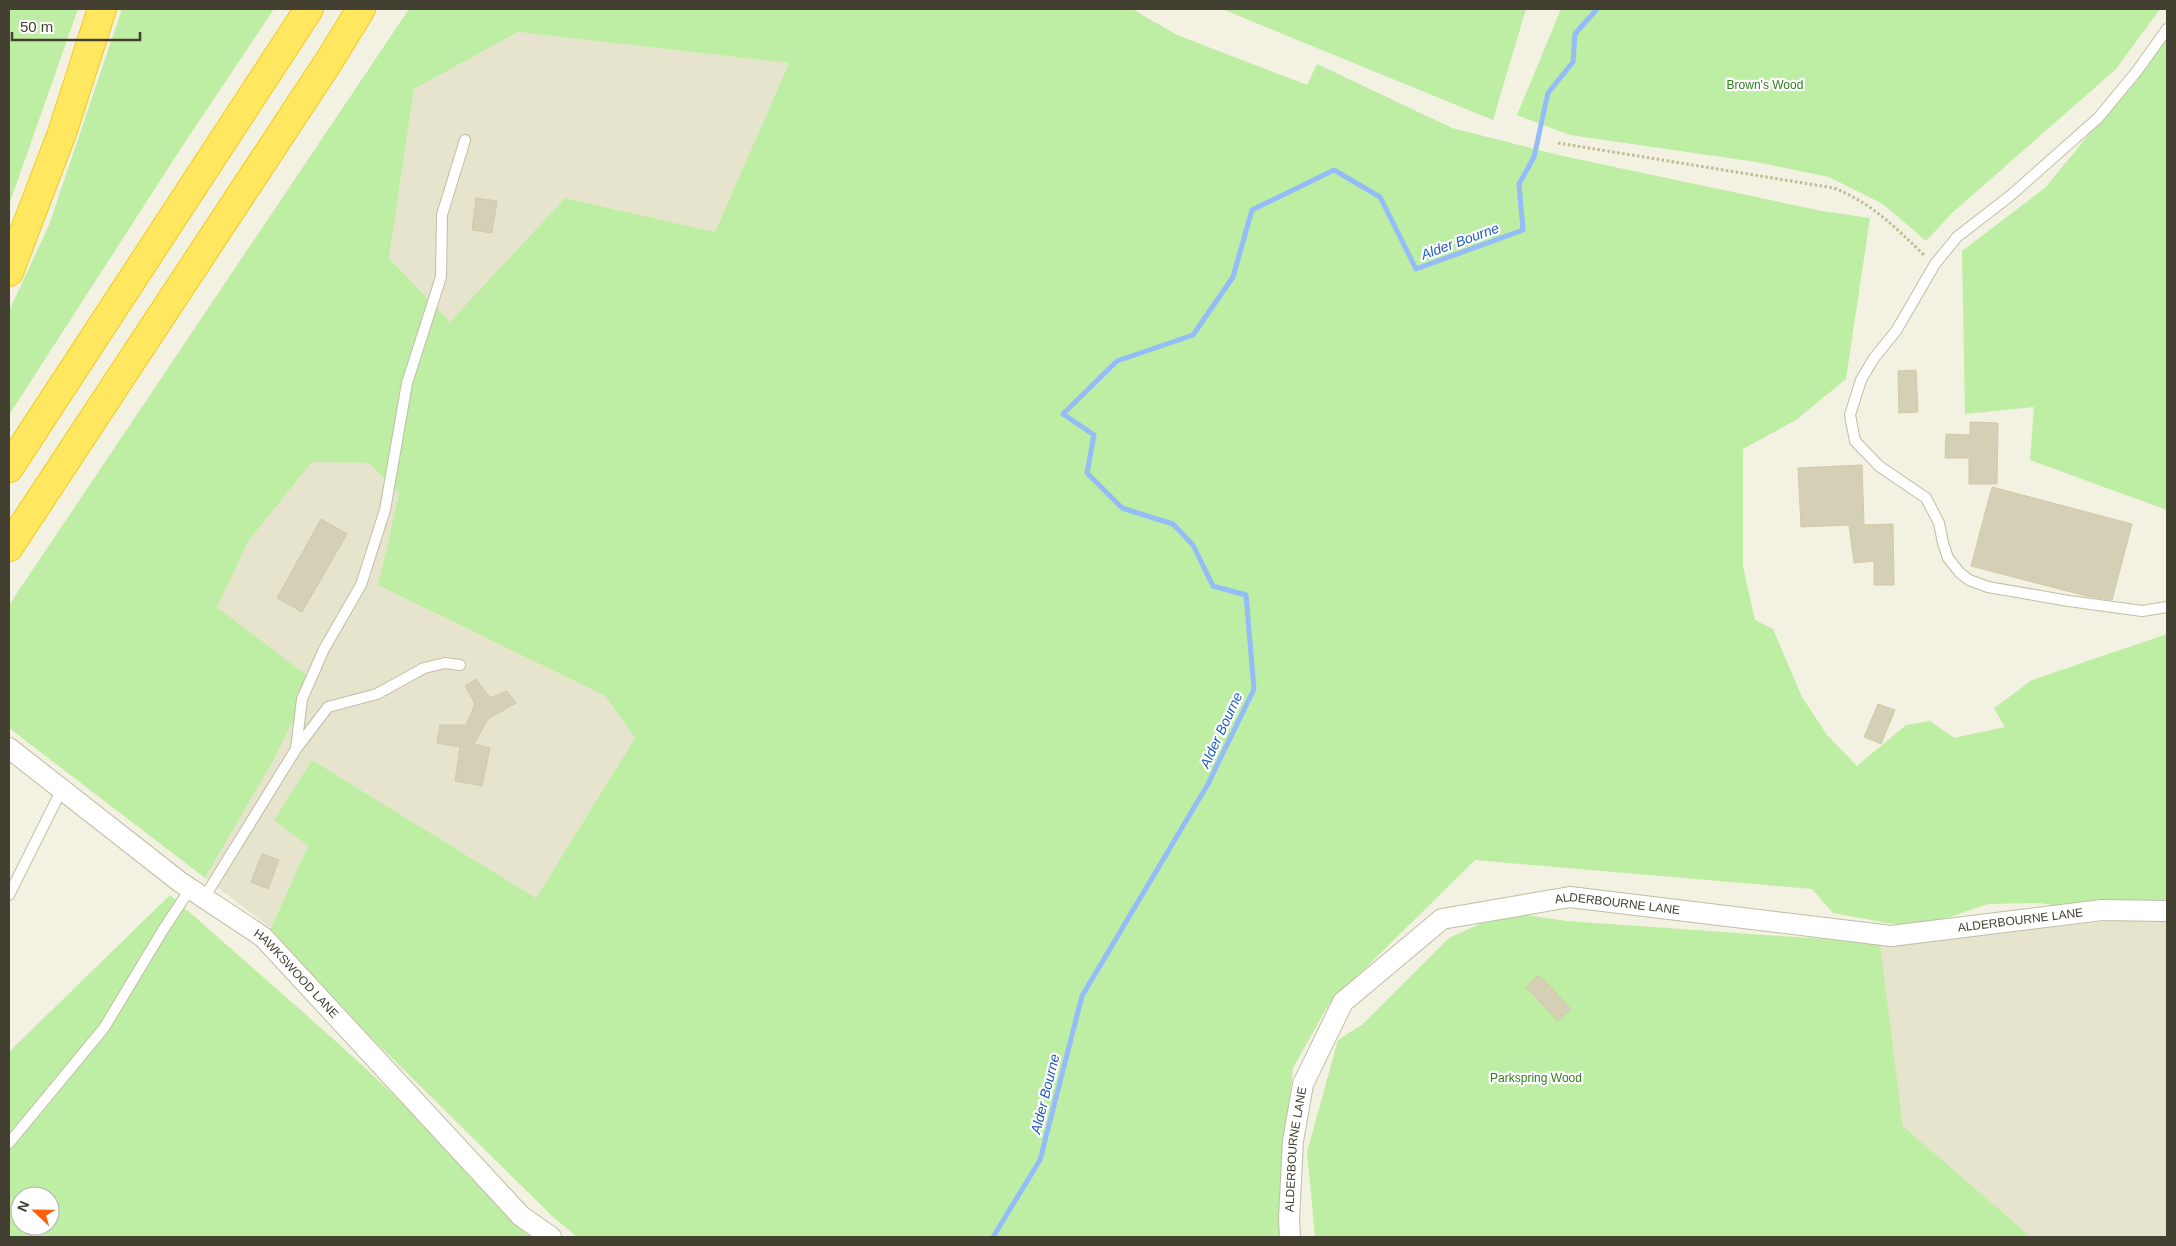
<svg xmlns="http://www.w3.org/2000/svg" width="2176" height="1246" font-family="Arial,sans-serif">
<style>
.residential{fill:#e7e4ce}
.green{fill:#beeda4;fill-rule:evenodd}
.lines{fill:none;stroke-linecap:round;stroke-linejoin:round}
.stream{stroke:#94bcf8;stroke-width:5}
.building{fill:#d5cfb5;stroke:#d1c9a7}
.lane-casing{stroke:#c1bda5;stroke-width:12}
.street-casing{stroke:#c1bda5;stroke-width:22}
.highway-casing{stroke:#efca1e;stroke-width:30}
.path{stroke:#c2ba92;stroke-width:3;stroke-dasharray:2.5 2.5;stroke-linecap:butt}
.lane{stroke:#fff;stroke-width:10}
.street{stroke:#fff;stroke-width:20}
.highway{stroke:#ffe85f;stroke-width:28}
.labels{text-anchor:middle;stroke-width:4.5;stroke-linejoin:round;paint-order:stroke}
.park-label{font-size:12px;fill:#307c1f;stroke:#fff}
.street-label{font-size:12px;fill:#444031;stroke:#fff}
.water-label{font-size:14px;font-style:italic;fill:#1f5cbb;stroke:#fff}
</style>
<rect width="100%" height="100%" fill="#f3f1e1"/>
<!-- residential -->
<path class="residential" d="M518,32L789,63L715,232L565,198L451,323L389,258L414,89Z
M312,462L369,463L399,494L378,585L605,696L635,738L536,898L312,760L308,846L271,928L205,878L272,763L312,680L217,607L249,540Z
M2167,918V1237H2031L1903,1126L1880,943L2124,920Z"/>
<!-- green -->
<path class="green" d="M9,9H78L9,205Z
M122,9H274L187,139L9,415V311L49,225Z
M409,9H1132L1177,35L1307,85L1317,64L1452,128L1558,155L1822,211L1870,218L1846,379L1796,420L1743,449V567L1755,620L1773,629L1802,697L1827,735L1857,766L1906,725L1930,721L1954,738L2005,727L1994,708L2032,680L2167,634V904L2081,909L2039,903L1988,904L1923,926L1887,923L1833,913L1812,889L1475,860L1329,1004L1293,1068L1279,1199L1281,1237H577L552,1216L264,932L271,928L308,846L274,820L312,760L536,898L635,738L605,696L378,585L399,494L369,463L312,462L249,540L217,607L313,680L272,763L205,878L9,728V605ZM518,32L789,63L715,232L565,198L450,322L389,258L414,89Z
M1222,9H1526L1493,120Z
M1561,9H2160L2116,69L1951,214L1926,241L1883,204L1829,177L1756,162L1570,135L1517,115Z
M2167,39V510L2030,460L2034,407L1965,414L1962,251L2045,188Z
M170,895C294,1005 423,1112 532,1237H9V1052ZM20,1196H50V1226H20Z
M1506,912L1567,921L1880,943L1903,1126L2031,1237H1315L1307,1152L1338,1040L1363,1024L1449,938Z"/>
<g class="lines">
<!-- stream -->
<path class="stream" d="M993,1237L1040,1160L1082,996L1208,784L1254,689L1246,595L1213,586L1193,545L1173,524L1122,508L1087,473L1094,435L1063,414L1117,361L1193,335L1233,277L1252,210L1334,170L1380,197L1416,269L1523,230L1519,184L1534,157L1548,93L1573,62L1575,34L1597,9"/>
</g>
<!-- building -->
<path class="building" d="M476,198L497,201L492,233L472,230Z
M1916,370L1918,412L1899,413L1898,371Z
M1970,422L1998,423L1997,484H1969V458H1945L1946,434L1970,435Z
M1862,465L1864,525L1893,524L1894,585H1874V561L1854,563L1849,525L1801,527L1798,468Z
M1992,487L2132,524L2112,600L2086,596L1971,566Z
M321,519L347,534L302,612L277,598Z
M476,679L490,698L507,691L516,703L488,719L474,744L490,748L482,786L455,781L460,747L437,743L440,725H466L475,704L465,686Z
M1878,704L1895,710L1881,744L1864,737Z
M262,854L279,860L268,889L251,882Z
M1539,975L1571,1009L1558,1021L1526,987Z"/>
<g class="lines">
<defs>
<path id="lane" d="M2167,29L2137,71L2098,118L2010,196L1957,237L1935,264L1896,331L1874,358L1861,380L1850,415L1855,441L1879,466L1926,498L1939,523L1943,543L1948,558L1960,573L1969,580L1988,587L2069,601L2142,611L2167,607
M296,749L302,699L324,649L361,585L385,510L407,383L441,277L442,215L465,140
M9,895L62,789
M204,898L296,749L328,707L377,694L424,668L445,663L460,665
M9,1143L104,1028L163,930L190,889"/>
<g id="street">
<path id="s1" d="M9,748L180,882L263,937L521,1216L551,1237"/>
<path id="s2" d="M1290,1237L1289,1218L1293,1141L1303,1084L1343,1002L1442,919L1570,897L1891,936L2102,910L2167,911"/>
</g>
<path id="highway" d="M9,272L62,133L102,9
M9,468L309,9
M9,547L331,58L361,9"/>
</defs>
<!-- lane casing -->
<use href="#lane" class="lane-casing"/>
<!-- street casing -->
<use href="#street" class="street-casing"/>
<!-- highway casing -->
<use href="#highway" class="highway-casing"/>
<!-- path -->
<path class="path" d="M1558,143L1834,188C1873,204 1895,227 1925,256"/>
<!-- lane -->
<use href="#lane" class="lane"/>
<!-- street -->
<use href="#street" class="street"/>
<!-- highway -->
<use href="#highway" class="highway"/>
</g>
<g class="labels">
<!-- park labels -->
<g class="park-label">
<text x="1765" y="89">Brown's Wood</text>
<text x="1536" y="1082">Parkspring Wood</text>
</g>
<!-- street labels -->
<g class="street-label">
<text dy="4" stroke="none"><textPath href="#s2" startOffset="552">ALDERBOURNE LANE</textPath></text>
<text dy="4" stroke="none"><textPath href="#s2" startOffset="958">ALDERBOURNE LANE</textPath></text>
<text dy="4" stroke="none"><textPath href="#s1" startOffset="366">HAWKSWOOD LANE</textPath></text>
<text dy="4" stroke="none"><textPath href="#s2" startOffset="88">ALDERBOURNE LANE</textPath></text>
</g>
<!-- water labels -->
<g class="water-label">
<text transform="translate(1460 241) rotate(-20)" y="5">Alder Bourne</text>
<text transform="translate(1221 730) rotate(-65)" y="5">Alder Bourne</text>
<text transform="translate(1045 1094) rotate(-76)" y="5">Alder Bourne</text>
</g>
</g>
<!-- border -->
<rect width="2176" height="1246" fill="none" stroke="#444031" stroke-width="20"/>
<!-- north arrow -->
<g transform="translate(35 1211) rotate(292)"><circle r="24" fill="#ffffff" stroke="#b4b3ad"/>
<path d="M0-4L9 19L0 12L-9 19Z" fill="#ff5e0b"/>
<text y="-8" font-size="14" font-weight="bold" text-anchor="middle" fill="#444031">N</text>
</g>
<!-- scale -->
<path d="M12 32v8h128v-8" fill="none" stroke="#444031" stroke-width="2.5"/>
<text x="20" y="32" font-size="15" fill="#444031" stroke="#ffffff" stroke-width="4" paint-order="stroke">50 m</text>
</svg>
